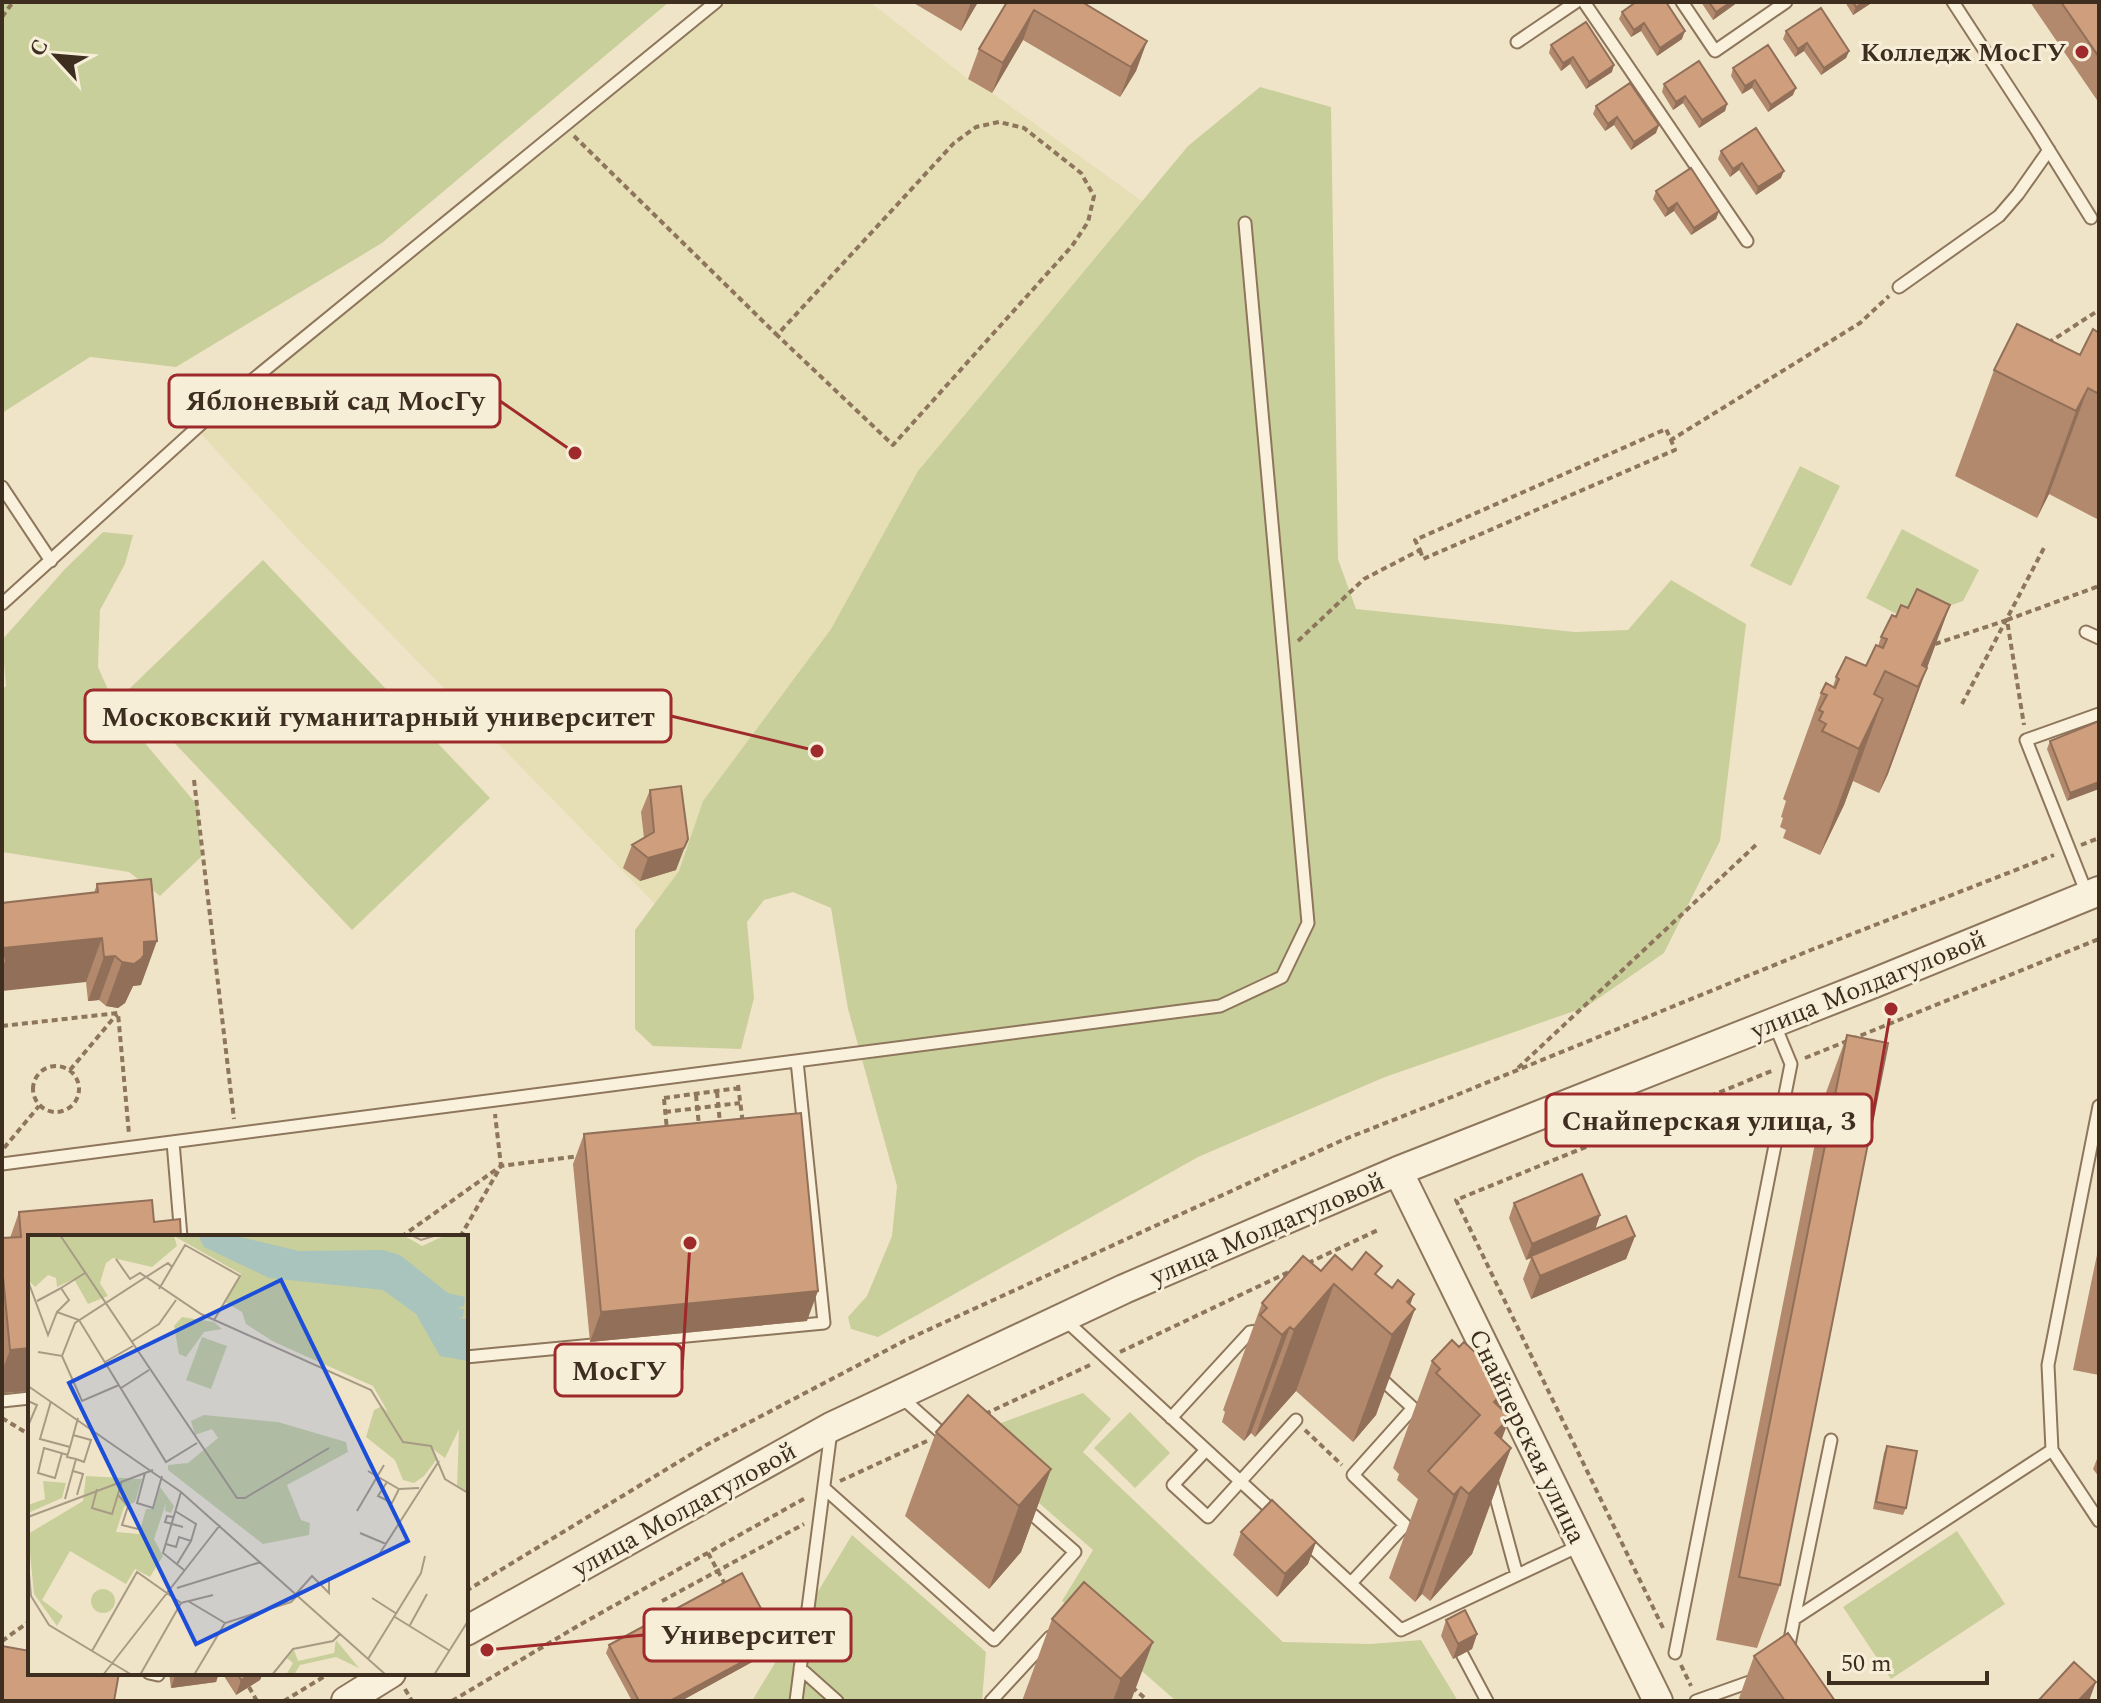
<svg xmlns="http://www.w3.org/2000/svg" width="2101" height="1703" font-family="Spectral,serif">
<style>
.farmland{fill:#e6deb5}
.green{fill:#c9cf9b}
.lines{fill:none;stroke-linecap:round;stroke-linejoin:round}
.service-casing{stroke:#8d765c;stroke-width:15}
.tertiary-casing{stroke:#8d765c;stroke-width:32}
.path{stroke:#8d765c;stroke-width:4;stroke-dasharray:6 4;stroke-linecap:butt}
.service{stroke:#faf1dc;stroke-width:11}
.tertiary{stroke:#faf1dc;stroke-width:28}
.wall{fill:#b2896c}
.shaded-wall{fill:#916f58}
.building{fill:#cf9f7d;stroke:#916f58;stroke-width:2}
.poi-dot{fill:#9e2a2b;stroke:#f7eed8;stroke-width:3}
.labels{text-anchor:middle;stroke-width:6;stroke-linejoin:round;paint-order:stroke}
.poi-label{font-size:26px;font-weight:bold;fill:#3d2e20;stroke:#f7eed8;text-anchor:end}
.street-label{font-size:26px;fill:#3d2e20;stroke:#f7eed8}
.inset-road{fill:none;stroke:#a89b85;stroke-width:2}
.view{fill:#1d4ed8;fill-opacity:0.15;stroke:#1d4ed8;stroke-width:4}
.inset-edge{fill:none;stroke:#3d2e20;stroke-width:4}
.leader{fill:none;stroke:#9e2a2b;stroke-width:3}
.callout-dot{fill:#9e2a2b;stroke:#f7eed8;stroke-width:3}
.callout{fill:#f7eed8;stroke:#9e2a2b;stroke-width:3}
.callout-label{font-size:28px;text-anchor:middle;font-weight:bold;fill:#3d2e20}
</style>
<rect width="100%" height="100%" fill="#f0e4c8"/>
<!-- farmland -->
<path class="farmland" d="M727,2H870L968,79L992,93L1142,201L918,471L831,629L703,801L679,871L655,904L294,535L201,434L225,411Z"/>
<!-- green -->
<path class="green" d="M2,2H669L382,243L176,367L90,357L2,413Z
M1260,87L1331,107L1338,559L1356,609L1575,632L1628,630L1671,580L1746,624L1720,841L1664,953L1586,1007L1385,1077L1198,1157L878,1337L851,1329L848,1317L867,1296L892,1236L897,1186L848,1009L831,908L793,892L764,900L747,922L754,998L741,1049L653,1046L635,1029V930L679,871L703,801L831,629L918,471L1188,146Z
M1800,466L1840,486L1791,586L1750,566Z
M1902,529L1979,570L1963,601L1908,620L1866,598Z
M103,532L133,535L125,564L100,610L98,667L117,710L198,806L201,857L160,896L129,872L2,852V689L6,686L2,640L65,569Z
M263,560L490,798L352,930L126,692Z
M1083,1393L1111,1419L1083,1452L1283,1642L1370,1644L1421,1640L1458,1701H1176L1062,1601L1093,1550L963,1437Z
M1130,1412L1170,1453L1135,1488L1094,1448Z
M1957,1531L2005,1604L1891,1679L1843,1607Z
M852,1535L986,1652L982,1701H752Z"/>
<g class="lines">
<defs>
<path id="service" d="M1584,2L1747,241
M1682,2L1715,51L1786,2
M1953,2L2037,131L2091,218
M1517,42L1576,2
M1899,287L1999,216L2018,194L2049,150
M2,487L51,561
M2,604L223,404L716,2
M2086,632L2099,638
M2087,894L2026,740L2099,714
M2099,1106L2048,1365L2052,1450L2099,1521
M173,1142L181,1237
M2,1164L1220,1006L1282,977L1308,923L1245,223
M1063,1318L1277,1515
M466,1357L824,1323L797,1061
M900,1396L947,1438
M2,1401L30,1398
M1171,1418L1250,1332L1265,1330
M1206,1450L1173,1485L1208,1517L1296,1420
M1491,1479L1517,1575
M824,1488L994,1640L1075,1552L1025,1508
M1304,1540L1401,1630L1581,1545
M1351,1583L1405,1525L1353,1475L1413,1408L1377,1375
M1794,1619L1831,1440
M1788,1650L1794,1619L2052,1450
M1675,1653L1791,1064L1774,1023
M1462,1654L1487,1701
M800,1668L837,1701
M149,1673L158,1675V1673
M796,1701L831,1431
M991,1701L1050,1637
M1696,1701L1758,1679"/>
<path id="tertiary" d="M1398,1171L1658,1701
M466,1631L831,1427L1124,1289L1398,1171L1874,983L2099,891
M346,1701L391,1673"/>
</defs>
<!-- service casing -->
<use href="#service" class="service-casing"/>
<!-- tertiary casing -->
<use href="#tertiary" class="tertiary-casing"/>
<!-- path -->
<path class="path" d="M2,17L13,2
M574,136L777,335L954,143L976,127L999,122L1024,128L1081,173L1094,196L1088,222L1072,246L893,445L777,335
M2048,343L2099,310
M1420,550L1423,559L1675,450L1671,440
M2007,620L2099,586
M1298,641L1364,579L1420,550L1415,540L1666,429L1671,440L1860,323L1889,296
M1935,644L2007,620L2024,725
M1962,704L2045,546
M194,780L234,1119
M2081,845L2099,838
M2,1026L118,1013L129,1134
M1805,1058L2099,939
M33 1089a23 23 0 1 1 46 0a23 23 0 1 1-46 0Z
M1518,1068L1758,843
M70,1070L117,1014
M738,1085L743,1124
M717,1092L720,1123
M696,1095L699,1126
M664,1098L739,1088
M664,1099L667,1130
M665,1112L740,1103
M4,1148L39,1106
M401,1237L501,1166L579,1156
M460,1237L501,1166L495,1114
M1308,1263L1378,1230
M1120,1352L1293,1270
M985,1414L1090,1365
M2,1418L30,1435
M1305,1430L1342,1465
M840,1481L927,1441
M708,1553L726,1586
M466,1591L708,1444L906,1340L1345,1139L1454,1096L1811,950L2054,855
M662,1601L804,1524
M1663,1628L1456,1200L1774,1070
M2,1641L30,1621
M1681,1665L1691,1686
M249,1687L257,1701
M1132,1687L1148,1701
M405,1689L412,1701
M284,1701L330,1673
M452,1701L576,1627L807,1497"/>
<!-- service -->
<use href="#service" class="service"/>
<!-- tertiary -->
<use href="#tertiary" class="tertiary"/>
</g>
<!-- wall -->
<path class="wall" d="M912,2H978L961,31Z
M1007,2L1147,41L1136,71L1120,97L1023,40L992,93L968,79L979,49Z
M1701,2H1738L1713,20Z
M1845,2H1873L1853,15Z
M2030,2H2099V103Z
M1622,12L1682,39L1657,56L1641,31L1631,37L1619,19Z
M1786,31L1849,51L1846,58L1821,75L1804,51L1795,57L1783,39Z
M1551,45L1612,72L1586,89L1570,64L1561,71L1549,53Z
M1733,68L1793,95L1768,112L1752,88L1742,94L1731,76Z
M1664,84L1727,104L1725,111L1699,128L1683,103L1673,110L1662,92Z
M1596,106L1656,133L1631,150L1614,125L1605,131L1593,114Z
M1721,151L1781,178L1756,195L1739,170L1730,177L1718,159Z
M1656,191L1719,211L1716,219L1691,235L1674,211L1665,217L1653,199Z
M2099,333V520L2049,494L2037,518L1955,476L1994,370L2080,355Z
M1950,605L1888,774L1879,793L1853,781L1844,805L1820,855L1783,838L1786,830L1780,827L1783,818L1781,817L1786,801L1783,799L1821,693L1833,687L1836,677L1866,666L1878,646L1881,637L1896,617L1908,608Z
M2099,721L2067,801L2047,749L2050,741Z
M650,790L676,870L640,881L623,868L632,845L644,838L641,812Z
M97,884L141,985L133,986L125,1003L118,1008L106,1006L99,1000L88,1001L86,982L94,893Z
M1847,1035L1780,1585L1757,1648L1716,1640L1824,1098Z
M584,1134L807,1321L590,1342L573,1164Z
M1514,1203L1600,1215L1595,1229L1635,1236L1626,1259L1531,1299L1523,1279L1531,1258L1526,1260L1509,1218Z
M19,1212L30,1237V1391L2,1393V1238H10Z
M2099,1245V1375L2073,1370Z
M1352,1270L1378,1276L1410,1304L1376,1415L1353,1442L1296,1391L1255,1437L1251,1433L1244,1441L1222,1422L1225,1412L1223,1410L1262,1303L1321,1271Z
M1459,1347L1510,1385L1501,1409V1439L1511,1448L1472,1554L1430,1601L1422,1594L1415,1602L1389,1578L1418,1499L1397,1480L1399,1474L1393,1468L1432,1361Z
M936,1432L1051,1469L1021,1552L989,1589L905,1516Z
M1887,1446L1906,1508L1903,1515L1873,1509L1884,1453Z
M2099,1454V1477L2093,1469Z
M1241,1532L1316,1542L1308,1564L1277,1597L1233,1555Z
M1084,1582L1131,1701H1022L1052,1619Z
M1446,1620L1477,1634L1472,1649L1453,1659L1441,1636Z
M779,1642L776,1649L681,1701H632L606,1653L609,1645Z
M1754,1656L1835,1701H1738Z
M169,1673H219L216,1682L171,1688Z
M222,1673H263L260,1680L236,1695Z"/>
<!-- shaded-wall -->
<path class="shaded-wall" d="M971,2H978L961,31Z
M1731,2H1738L1713,20L1716,12Z
M1864,2H1873L1853,15L1856,7Z
M1034,10L1023,40L992,93L1003,63Z
M1644,23L1641,31L1631,37L1634,30Z
M1685,31L1682,39L1657,56L1660,48Z
M1147,41L1136,71L1120,97L1131,67Z
M1807,43L1804,51L1795,57L1798,49Z
M1849,51L1846,58L1821,75L1824,68Z
M1573,57L1570,64L1561,71L1563,63Z
M1614,65L1612,72L1586,89L1589,82Z
M1755,80L1752,88L1742,94L1745,86Z
M1796,88L1793,95L1768,112L1771,105Z
M1685,96L1683,103L1673,110L1676,102Z
M1727,104L1725,111L1699,128L1702,120Z
M1617,117L1614,125L1605,131L1608,124Z
M1659,125L1656,133L1631,150L1634,142Z
M1742,163L1739,170L1730,177L1733,169Z
M1784,171L1781,178L1756,195L1758,187Z
M1677,203L1674,211L1665,217L1668,209Z
M1719,211L1716,219L1691,235L1694,228Z
M2088,388L2049,494L2037,518L2076,411Z
M1950,605L1888,774L1879,793L1918,687L1922,665Z
M1883,699L1844,805L1820,855L1859,749Z
M2099,782V789L2067,801L2070,793Z
M688,839L676,870L640,881L648,858Z
M102,938L86,982L2,991V955L4,948Z
M157,941L141,985L133,986L125,1003L118,1008L106,1006L122,962L144,942Z
M115,956L99,1000L88,1001L104,957Z
M1600,1215L1595,1230L1526,1260L1532,1244Z
M1635,1236L1626,1259L1531,1299L1540,1276Z
M1334,1284L1296,1391L1255,1437L1294,1330Z
M818,1291L807,1321L590,1342L601,1312Z
M1414,1294L1404,1322L1415,1309L1376,1415L1353,1442L1392,1335L1407,1302Z
M1290,1327L1251,1433L1244,1441L1282,1335Z
M30,1348V1391L2,1393V1371L10,1350Z
M1510,1385L1471,1491L1495,1433L1510,1417L1490,1471L1511,1448L1472,1554L1430,1601L1469,1494L1494,1402Z
M1051,1469L1021,1552L989,1589L1019,1506Z
M1461,1487L1422,1594L1415,1602L1454,1495Z
M1316,1542L1308,1564L1277,1597L1285,1574Z
M1477,1634L1472,1649L1453,1659L1458,1644Z
M779,1642L776,1649L681,1701H670Z
M1153,1642L1131,1701H1113L1121,1679Z
M176,1673H219L216,1682L171,1688Z
M253,1673H263L260,1680L236,1695L241,1680Z
M2096,1682L2089,1701H2078Z"/>
<!-- building -->
<path class="building" d="M1007,2H1082L1147,41L1131,67L1034,10L1003,63L979,49Z
M1636,2H1666L1685,31L1660,48L1644,23L1634,30L1622,12Z
M1709,2H1731L1716,12Z
M1853,2H1864L1856,7Z
M2061,2H2099V57Z
M1821,8L1849,51L1824,68L1807,43L1798,49L1786,31Z
M1586,22L1614,65L1589,82L1573,57L1563,63L1551,45Z
M1768,45L1796,88L1771,105L1755,80L1745,86L1733,68Z
M1699,61L1727,104L1702,120L1685,96L1676,102L1664,84Z
M1630,83L1659,125L1634,142L1617,117L1608,124L1596,106Z
M1756,128L1784,171L1758,187L1742,163L1733,169L1721,151Z
M1691,168L1719,211L1694,228L1677,203L1668,209L1656,191Z
M2017,324L2080,355L2093,329L2099,333V394L2088,388L2076,411L1994,370Z
M1917,589L1950,605L1922,665L1927,668L1918,687L1885,671L1874,694L1883,699L1859,749L1822,731L1826,724L1819,720L1823,712L1819,710L1827,695L1821,693L1826,683L1835,688L1839,679L1836,677L1846,657L1866,666L1876,645L1883,648L1887,639L1881,637L1892,615L1896,617L1901,605L1908,608Z
M2099,721V782L2070,793L2050,741Z
M681,786L688,839L684,848L648,858L632,845L654,832L650,790Z
M151,879L157,941L144,942V955L141,959L134,964L122,962L115,956L104,957L102,938L4,948L6,963L2,964V903L98,892L97,884Z
M1847,1035L1888,1043L1780,1585L1739,1577Z
M801,1113L818,1291L601,1312L584,1134Z
M1582,1174L1600,1215L1532,1244L1514,1203Z
M152,1200L154,1222L180,1219L181,1237H30V1348L10,1350L2,1266V1238L21,1237L19,1212Z
M1626,1216L1635,1236L1540,1276L1531,1256Z
M1366,1252L1382,1266L1375,1274L1392,1288L1398,1280L1414,1294L1407,1302L1415,1309L1392,1335L1334,1284L1294,1330L1290,1327L1282,1335L1260,1315L1267,1308L1262,1303L1303,1256L1321,1271L1335,1255L1352,1270Z
M1452,1340L1459,1347L1464,1342L1510,1385L1494,1402L1510,1417L1495,1433L1511,1448L1469,1494L1461,1487L1454,1495L1428,1471L1480,1415L1436,1373L1440,1369L1432,1361Z
M968,1395L1051,1469L1019,1506L936,1432Z
M1887,1446L1917,1451L1906,1508L1876,1502Z
M1272,1500L1316,1542L1285,1574L1241,1532Z
M742,1573L779,1642L670,1701H639L609,1645Z
M1084,1582L1153,1642L1121,1679L1052,1619Z
M1465,1610L1477,1634L1458,1644L1446,1620Z
M1788,1633L1835,1701H1785L1754,1656Z
M2,1646L30,1651V1673H119L114,1701H2Z
M2074,1662L2096,1682L2078,1701H2038Z
M237,1673H253L241,1680Z"/>
<!-- markers -->
<circle class="poi-dot" cx="2082" cy="52" r="8"/>
<g class="labels">
<!-- poi labels -->
<g class="poi-label">
<text x="2066" y="61">Колледж МосГУ</text>
</g>
<!-- street labels -->
<g class="street-label">
<text transform="translate(1868 984) rotate(-22)" y="9">улица Молдагуловой</text>
<text transform="translate(1267 1228) rotate(-23)" y="9">улица Молдагуловой</text>
<text transform="translate(1528 1436) rotate(64)" y="9">Снайперская улица</text>
<text transform="translate(684 1509) rotate(-29)" y="9">улица Молдагуловой</text>
</g>
</g>
<!-- overview -->
<g transform="translate(28 1235)">
<rect width="440" height="440" fill="#f0e4c8"/>
<path d="M0,0H375L394,11L418,0H440V258L429,252L431,194L417,223L405,214L409,224L396,241L386,248L375,245L367,225L338,202L346,175L354,171L360,177L345,151L246,107L218,89L214,77L197,67L213,39L146,1L149,11L124,32L85,23L78,28L72,48L80,61L60,69L46,44L29,52L28,43L20,40L7,52L0,45ZM154,82L186,87L194,94L176,97L158,122L151,119L146,91ZM174,102L199,111L183,154L158,145ZM176,180L250,187L318,207L320,217L259,250L273,285L282,288L281,300L235,309L140,235V230L160,228L190,203L184,194L167,200L163,186ZM58,241L114,244L107,267L96,272L88,297L111,299L118,274H126L132,252L146,271L143,278L137,276L138,268L126,304L135,321L122,342L107,334L98,349L42,316L14,365L35,381L29,391L6,359L0,299L55,266ZM15,246L38,248L34,263L0,278V270L17,264ZM63 366a12 12 0 1 1 24 0a12 12 0 1 1-24 0ZM308,405L331,433L308,422L272,430L266,440H258L265,428L259,423L266,415L270,426L306,418Z" fill="#c9cf9b"/>
<path d="M170,0H204L271,16L355,15L372,20L420,58L437,62L436,71L429,73L436,74L435,82L429,83L440,84V126L412,121L388,79L355,55L241,43L176,12Z" fill="#a9c4bc"/>
<path class="inset-road" d="M32,0L209,263H217L301,213M383,0L393,5L409,0M88,24L102,44L112,38L118,42L140,28L144,32M0,46L20,100L29,77L51,85L138,227L169,208M33,53L57,38M131,54L157,10L212,41L186,85M9,66L33,53L41,65L29,77M103,107L131,89L148,65M10,117L34,121L47,88L118,42L173,79L343,155L375,207L403,211L417,244L440,258M34,121L54,166L91,150M77,127L105,111M0,151L153,257L358,440M93,153L121,135M0,166L9,170L0,191M23,166L12,204L42,212L50,183M45,200L63,205L56,227L48,224M34,218L27,243L10,238L16,213L40,220M45,236L55,239L49,260M340,236L371,254L391,253M117,238L109,268L125,273L134,241M359,247L350,261L364,268L371,254M69,254L64,273L84,279L94,246M153,257L135,318L156,335M90,260L100,271L94,290L110,294M37,264L48,224L39,222L42,212M329,276L356,230M0,282L125,235M145,282L139,281L137,287L155,292M332,298L358,309M138,309L148,312L151,302L163,306L168,289L147,276M352,318L411,226M0,327L3,361L21,390L104,440M149,329L163,306M149,353L233,327M268,359L284,341L301,358V342M344,363L369,379M161,366L185,360M153,368L160,366L197,388M367,382L422,416M382,390L399,359M64,416L109,337L153,368L112,440M340,424L393,338L397,321M75,440L192,290M166,440L197,388L263,367L270,360M244,440L265,414L305,406L312,399M406,440L440,386"/>
<path class="view" d="M253,45L380,306L168,409L41,148Z"/>
<rect width="440" height="440" class="inset-edge"/>
</g>
<!-- callouts -->
<path class="leader" d="M575 453L500 401M817 751L671 716M1891 1009L1872 1120M690 1243L682 1370M487 1650L644 1635"/>
<g class="callout-dot">
<circle cx="575" cy="453" r="8"/>
<circle cx="817" cy="751" r="8"/>
<circle cx="1891" cy="1009" r="8"/>
<circle cx="690" cy="1243" r="8"/>
<circle cx="487" cy="1650" r="8"/>
</g>
<g class="callout">
<rect x="169" y="375" width="331" height="52" rx="8"/>
<rect x="85" y="690" width="586" height="52" rx="8"/>
<rect x="1546" y="1094" width="326" height="52" rx="8"/>
<rect x="555" y="1344" width="127" height="52" rx="8"/>
<rect x="644" y="1609" width="207" height="52" rx="8"/>
</g>
<g class="callout-label">
<text x="335" y="410">Яблоневый сад МосГу</text>
<text x="378" y="726">Московский гуманитарный университет</text>
<text x="1709" y="1130">Снайперская улица, 3</text>
<text x="619" y="1380">МосГУ</text>
<text x="748" y="1644">Университет</text>
</g>
<!-- border -->
<rect width="2101" height="1703" fill="none" stroke="#3d2e20" stroke-width="8"/>
<!-- north arrow -->
<g transform="translate(56 56) rotate(296)" stroke="#f7eed8" stroke-width="6" paint-order="stroke">
<path d="M0-6L14 30L0 20L-14 30Z" fill="#3d2e20"/>
<text y="-12" font-size="22" font-weight="bold" text-anchor="middle" fill="#3d2e20">С</text>
</g>
<!-- scale -->
<path d="M1829 1671v12h158v-12" fill="none" stroke="#3d2e20" stroke-width="4"/>
<text x="1841" y="1671" font-size="24" fill="#3d2e20" stroke="#f7eed8" stroke-width="6" paint-order="stroke">50 m</text>
</svg>
